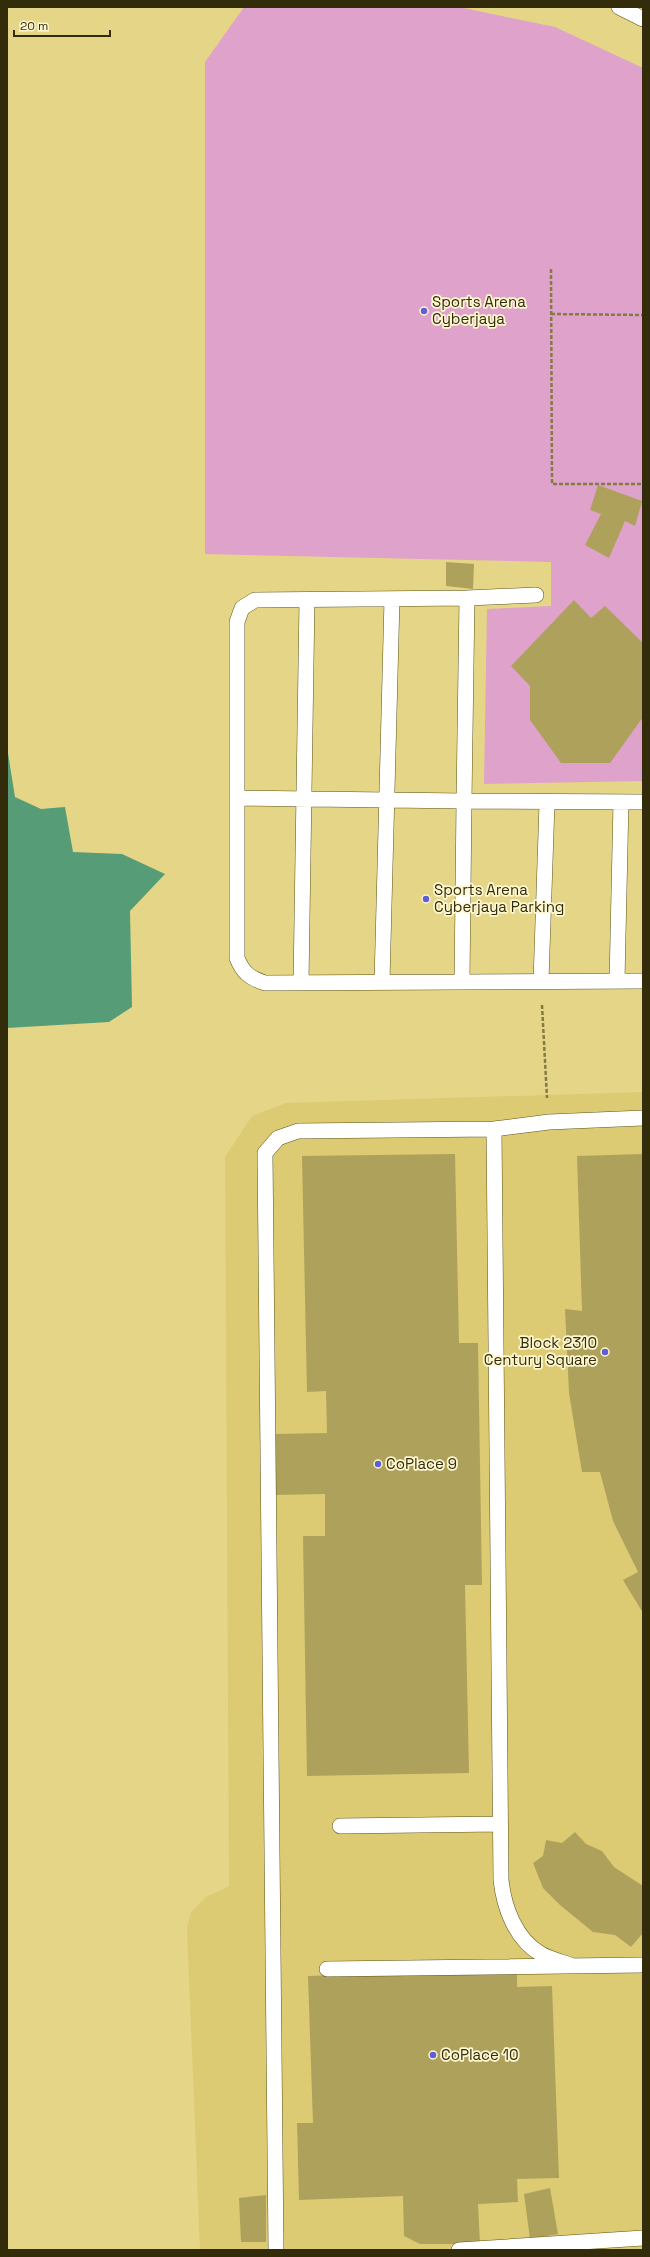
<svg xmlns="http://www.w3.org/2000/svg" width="650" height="2257" font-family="'Space Grotesk',sans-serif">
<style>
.built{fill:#dccb73}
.green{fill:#dfa2cb}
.water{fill:#569d77}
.building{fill:#aea15b}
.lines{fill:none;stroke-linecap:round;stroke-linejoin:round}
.lane-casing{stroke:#5e5315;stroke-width:16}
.path{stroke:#847a44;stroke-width:2.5;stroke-dasharray:4 2;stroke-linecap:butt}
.lane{stroke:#fff;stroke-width:15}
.poi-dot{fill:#5e5ed6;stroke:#fef7d0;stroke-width:1.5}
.labels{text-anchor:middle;stroke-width:3.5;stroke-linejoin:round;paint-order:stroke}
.poi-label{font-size:15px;fill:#322c0a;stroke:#fef7d0;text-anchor:start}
</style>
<rect width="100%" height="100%" fill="#e5d687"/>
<!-- built -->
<path class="built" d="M643,1092V2250H200L187,1928L191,1912L206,1897L229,1886L225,1157L252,1116L286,1103Z"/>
<!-- green -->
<path class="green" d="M244,7H459L555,27L643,68V781L484,784L487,609L551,606V562L205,554V62Z"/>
<!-- water -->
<path class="water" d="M7,747L15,797L41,809L65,807L73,852L122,854L165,874L130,911L132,1007L109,1022L7,1028Z"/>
<!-- building -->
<path class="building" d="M598,485L642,501L635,526L625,521L609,558L585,545L601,514L590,510Z
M446,562L474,564L473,589L446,586Z
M574,600L591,618L605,606L643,643V717L610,763H561L530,720V686L511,666Z
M455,1154L459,1343H478L482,1585H465L469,1773L307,1776L303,1536H325V1494L276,1495L275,1434L327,1433L326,1391L307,1392L302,1156Z
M643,1154V1613L623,1580L638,1572L613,1521L600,1472H582L569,1393L565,1309L582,1311L577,1156Z
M575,1832L586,1844L602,1851L614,1867L643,1886V1933L631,1947L615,1935L593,1932L560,1905L543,1888L533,1863L543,1856L546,1840L562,1843Z
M517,1969V1987L552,1986L559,2178L517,2179L518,2202L478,2204L480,2244H420L404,2236L403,2196L299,2200L297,2123H313L308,1976Z
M550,2188L558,2234L530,2239L524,2194Z
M266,2195V2242H241L239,2198Z"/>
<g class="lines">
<defs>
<path id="lane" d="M619,7L643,19
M536,595L467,598L464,801L643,802
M467,598L255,600L242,608L237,622V958C243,973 250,978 265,983L643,981
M237,798L464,801L462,982
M541,981L547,803
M617,981L621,802
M382,982L392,599
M301,983L307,600
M494,1129L501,1880C504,1907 515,1939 541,1954C550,1959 562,1962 573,1966
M340,1826L500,1824
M327,1969L643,1965
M276,2250L265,1153L278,1138L298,1131L494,1129L549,1122L643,1118
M459,2250L643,2238"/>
</defs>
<!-- lane casing -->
<use href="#lane" class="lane-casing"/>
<!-- path -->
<path class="path" d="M551,269L552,484H643
M551,314L643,315
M643,718V719
M542,1005L547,1098"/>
<!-- lane -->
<use href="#lane" class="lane"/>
</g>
<!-- markers -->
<g class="poi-dot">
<circle cx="424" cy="311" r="4"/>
<circle cx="426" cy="899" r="4"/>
<circle cx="605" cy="1352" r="4"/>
<circle cx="378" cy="1464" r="4"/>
<circle cx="433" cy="2055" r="4"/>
</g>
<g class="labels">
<!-- poi labels -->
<g class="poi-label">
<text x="432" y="307">Sports Arena<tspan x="432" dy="17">Cyberjaya</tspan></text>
<text x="434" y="895">Sports Arena<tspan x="434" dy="17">Cyberjaya Parking</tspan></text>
<text x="597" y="1348" text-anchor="end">Block 2310<tspan x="597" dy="17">Century Square</tspan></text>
<text x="386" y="1469">CoPlace 9</text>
<text x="441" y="2060">CoPlace 10</text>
</g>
</g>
<!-- border -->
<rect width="650" height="2257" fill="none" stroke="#322c0a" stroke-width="16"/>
<!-- scale -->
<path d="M14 30v6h96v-6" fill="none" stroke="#322c0a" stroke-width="2"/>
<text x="20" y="30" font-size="12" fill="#322c0a" stroke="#fef7d0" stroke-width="3" paint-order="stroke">20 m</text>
</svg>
